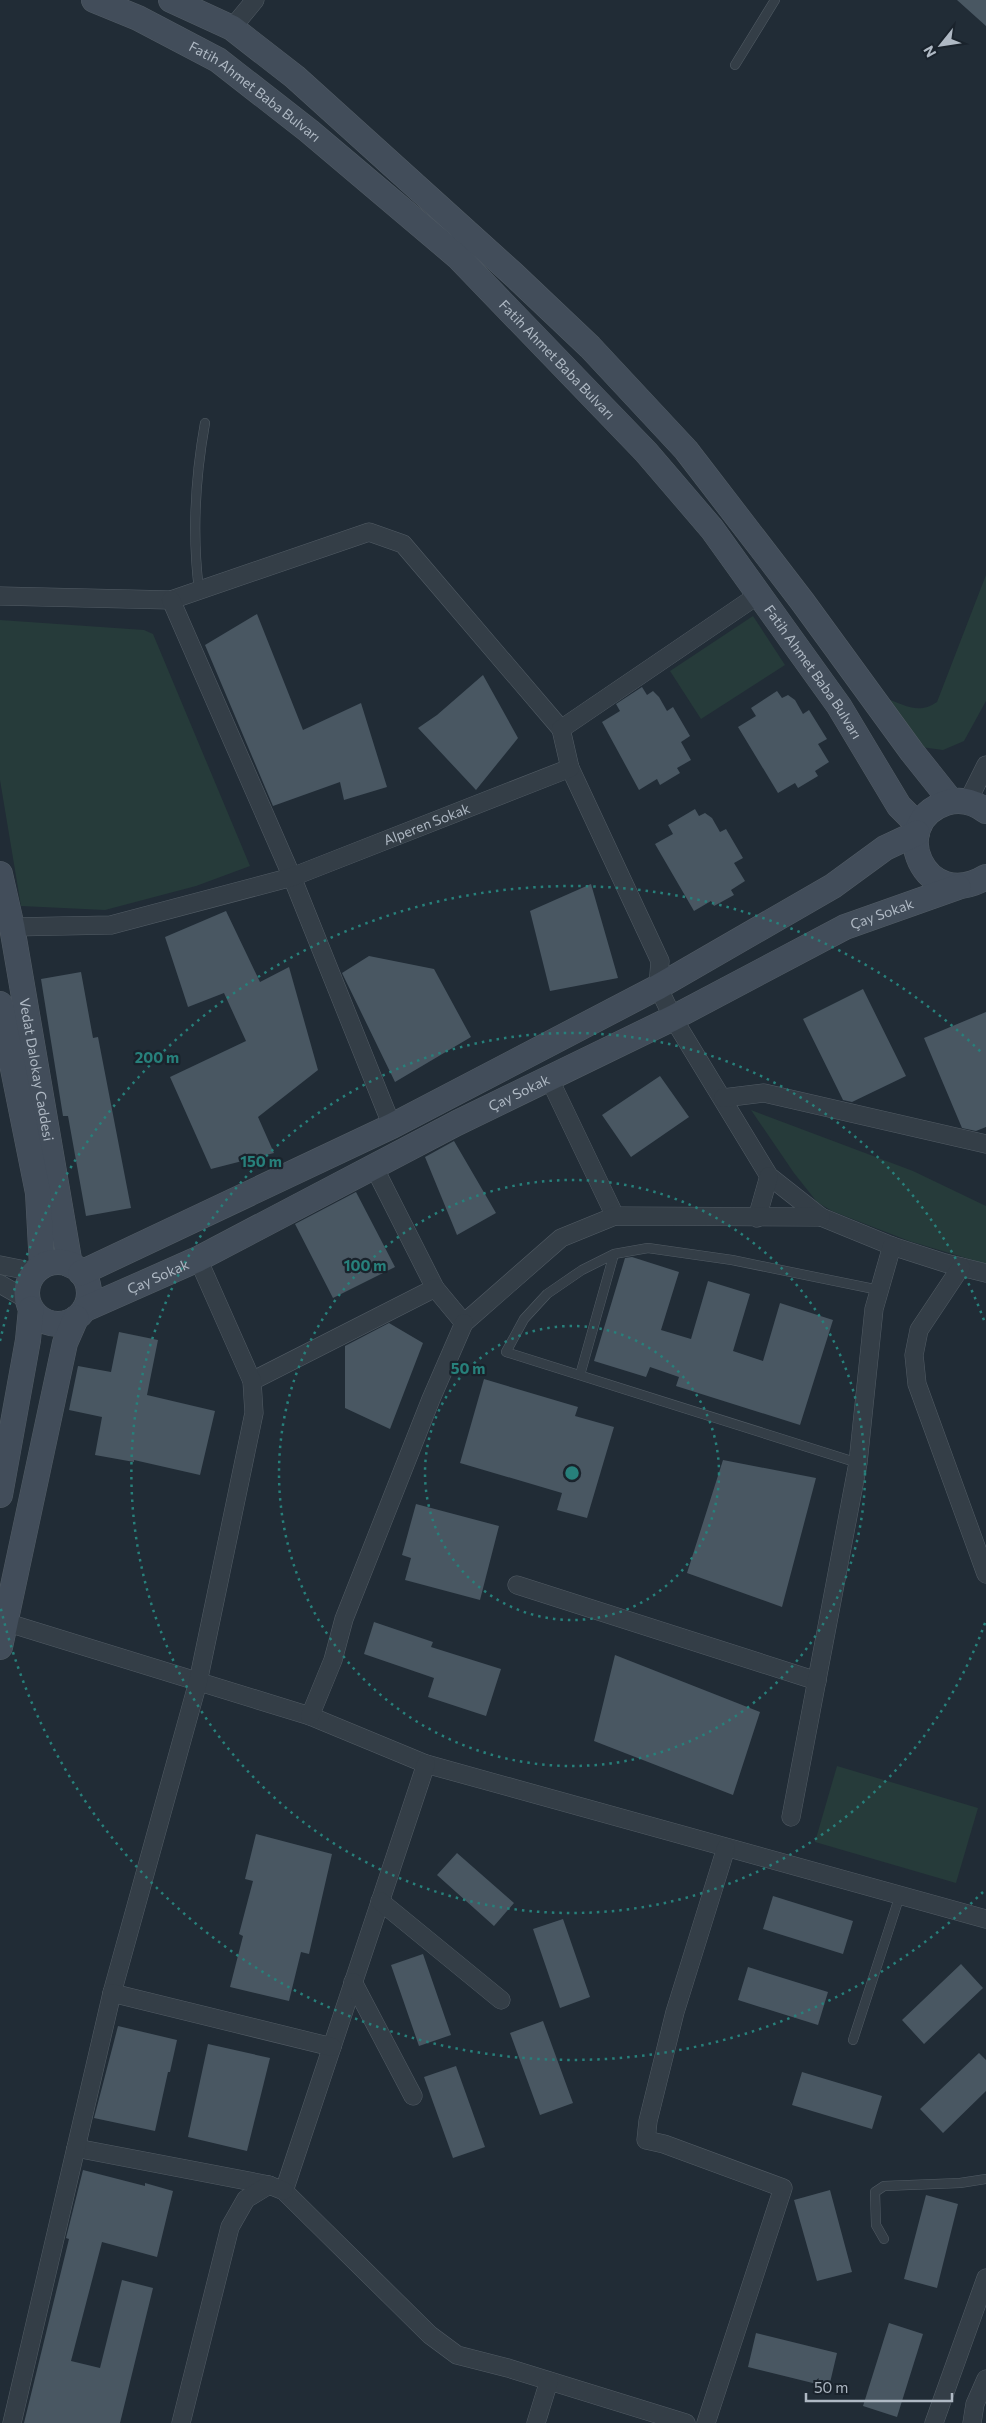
<svg xmlns="http://www.w3.org/2000/svg" width="986" height="2423" font-family="Commissioner,sans-serif">
<style>
.green{fill:#263b3a}
.building{fill:#495762}
.lines{fill:none;stroke-linecap:round;stroke-linejoin:round}
.service-casing{stroke:#525c65;stroke-width:10}
.minor-casing{stroke:#525c65;stroke-width:19}
.secondary-casing{stroke:#525c65;stroke-width:26}
.service{stroke:#343e47;stroke-width:9}
.minor{stroke:#343e47;stroke-width:18}
.secondary{stroke:#424d5a;stroke-width:25}
.ring{fill:none;stroke:#27807b;stroke-width:2.5;stroke-dasharray:2.5 5}
.labels{text-anchor:middle;stroke-width:4.5;stroke-linejoin:round;paint-order:stroke}
.street-label{font-size:14px;fill:#afb9c4;stroke:#1a232c}
.centre{fill:#27807b;stroke:#1a232c;stroke-width:2.5}
.ring-label{font-size:15px;text-anchor:middle;font-weight:bold;fill:#27807b;stroke:#1a232c;stroke-width:4.5;stroke-linejoin:round;paint-order:stroke}
</style>
<rect width="100%" height="100%" fill="#212c36"/>
<!-- green -->
<path class="green" d="M986,575V701L964,741L943,750L921,747L885,698C905,705 918,715 937,702Z
M753,616L785,665L701,719L670,671Z
M0,620L144,630L153,634L250,866L196,886L105,910L21,906L0,780Z
M751,1110L913,1171L986,1206V1264L909,1241L832,1211L817,1202L794,1173Z
M837,1766L978,1808L956,1883L815,1842Z"/>
<!-- building -->
<path class="building" d="M957,0H986V26Z
M257,614L303,730L361,703L387,787L344,800L340,782L273,806L205,645Z
M483,675L518,738L476,790L418,728L437,715Z
M642,687L647,695L653,691L659,697L667,711L673,707L690,736L681,742L691,760L677,768L680,773L660,785L657,779L639,790L602,722L620,711L616,704Z
M777,691L782,698L788,695L795,700L803,714L809,710L827,739L818,744L829,762L815,771L818,776L798,788L795,783L778,793L738,727L756,716L751,708Z
M695,809L699,816L705,813L712,818L720,832L726,829L743,858L734,863L745,881L731,890L734,895L714,906L711,901L694,911L655,844L673,834L668,825Z
M591,884L618,978L550,991L530,911Z
M226,911L260,982L289,967L318,1070L258,1117L274,1153L211,1169L170,1077L246,1041L224,993L188,1007L165,937Z
M369,956L434,969L471,1037L395,1082L342,973Z
M81,972L93,1038L98,1037L131,1208L86,1216L68,1116H63L41,979Z
M863,989L906,1076L852,1102L843,1100L803,1019Z
M986,1012V1127L976,1131L962,1128L924,1038Z
M660,1076L689,1117L631,1157L602,1115Z
M454,1141L496,1213L457,1235L425,1157Z
M356,1192L395,1267L333,1298L295,1224Z
M632,1257L679,1272L661,1330L691,1339L708,1281L750,1294L733,1351L763,1361L780,1303L833,1320L800,1425L676,1386L679,1377L650,1367L646,1377L594,1361L625,1258Z
M389,1323L423,1343L390,1429L345,1408V1346Z
M119,1332L158,1340L147,1395L215,1411L200,1475L134,1460V1462L95,1455L102,1417L69,1410L78,1366L111,1372Z
M484,1379L578,1407L575,1416L614,1427L587,1518L557,1510L562,1493L460,1463Z
M723,1460L816,1478L782,1607L687,1573Z
M416,1504L499,1526L480,1600L405,1580L411,1558L402,1555Z
M374,1622L433,1642L431,1647L501,1669L486,1716L428,1697L434,1678L364,1654Z
M615,1655L760,1712L733,1795L594,1741Z
M256,1834L332,1854L309,1954L301,1952L289,2001L230,1987L243,1936L239,1934L253,1881L245,1879Z
M457,1853L514,1903L494,1926L437,1875Z
M773,1896L853,1921L843,1954L763,1929Z
M563,1919L590,1997L560,2008L533,1929Z
M423,1954L451,2035L419,2046L391,1965Z
M961,1964L983,1988L924,2044L902,2020Z
M748,1967L828,1992L818,2025L738,2000Z
M543,2021L573,2103L540,2115L510,2033Z
M118,2026L177,2040L170,2072H168L155,2131L94,2118Z
M208,2044L270,2058L247,2151L188,2137Z
M979,2053L986,2060V2091L943,2133L920,2109Z
M456,2066L485,2147L453,2158L424,2077Z
M802,2072L882,2096L872,2129L792,2105Z
M83,2170L145,2186V2183L173,2191L157,2257L102,2242L71,2361L100,2368L122,2280L153,2288L120,2423H24L69,2239L66,2238Z
M830,2190L852,2272L817,2281L794,2200Z
M926,2195L958,2204L937,2288L904,2279Z
M889,2323L923,2334L897,2417L863,2406Z
M756,2333L837,2353L829,2387L748,2367Z"/>
<g class="lines">
<defs>
<path id="service" d="M735,65L775,0
M199,590C192,534 195,479 205,423
M580,1375L614,1254
M858,1463L506,1352L524,1319L547,1294L582,1270L614,1254L648,1248L732,1260L879,1290
M853,2040L900,1895
M884,2239L876,2225L875,2192L884,2186L960,2183L986,2179"/>
<g id="minor">
<path d="M232,28L255,0"/>
<path d="M0,596L171,600L369,532L403,544L561,729"/>
<path d="M171,600L292,877L392,1126"/>
<path d="M570,768L660,961L658,987L673,1018L769,1176L821,1217L892,1246L945,1263L986,1273"/>
<path d="M968,801L986,765"/>
<path id="s1" d="M12,927L111,925L292,877L570,768L561,729L758,595"/>
<path d="M549,1078L615,1216"/>
<path d="M723,1098L764,1093L986,1144"/>
<path d="M374,1167L435,1288"/>
<path d="M757,1218L769,1176"/>
<path d="M0,1265L35,1272"/>
<path d="M961,1267L919,1330L914,1355L917,1384L986,1574"/>
<path d="M0,1284L28,1300"/>
<path d="M252,1381L435,1288L464,1323L561,1238L615,1216L821,1217"/>
<path d="M517,1585L817,1681"/>
<path d="M5,1622L310,1716L426,1764L986,1919"/>
<path d="M310,1716L333,1660L344,1619L431,1399L464,1323"/>
<path d="M426,1764L284,2191L430,2335L457,2355L508,2368L686,2423"/>
<path d="M791,1817L858,1463L874,1309L892,1246"/>
<path d="M380,1901L501,2000"/>
<path d="M353,1982L413,2096"/>
<path d="M112,1993L198,1682L254,1413L252,1381L198,1259"/>
<path d="M76,2148L269,2185"/>
<path d="M12,2423L112,1993L332,2047"/>
<path d="M181,2423L230,2227L246,2199L269,2185L284,2191"/>
<path d="M536,2423L549,2381"/>
<path d="M706,2423L783,2188L664,2144L646,2140L648,2121L675,2012L726,1848"/>
<path d="M934,2423L986,2278"/>
<path d="M972,2423L975,2404L986,2379"/>
</g>
<g id="secondary">
<path id="s2" d="M94,0L138,18L218,60L309,131L458,257L646,452L712,529L839,706L899,806L919,826"/>
<path d="M171,0L232,28L295,77L513,274L590,347L686,450L802,601L912,752L951,801"/>
<path d="M986,811C974,802 961,798 946,803C886,823 924,914 986,877"/>
<path id="s3" d="M0,874L12,927L70,1265"/>
<path d="M0,1004L38,1193L42,1266"/>
<circle cx="58" cy="1293" r="31"/>
<path d="M81,1273L392,1126L658,987L833,886L885,848L917,833"/>
<path id="s4" d="M85,1309L198,1259L457,1123L673,1018L845,927L958,887"/>
<path d="M0,1495L28,1340L31,1309"/>
<path d="M0,1647L65,1343L76,1318"/>
</g>
</defs>
<!-- service casing -->
<use href="#service" class="service-casing"/>
<!-- minor casing -->
<use href="#minor" class="minor-casing"/>
<!-- secondary casing -->
<use href="#secondary" class="secondary-casing"/>
<!-- service -->
<use href="#service" class="service"/>
<!-- minor -->
<use href="#minor" class="minor"/>
<!-- secondary -->
<use href="#secondary" class="secondary"/>
</g>
<!-- distance rings -->
<g class="ring">
<circle cx="572" cy="1473" r="147"/>
<circle cx="572" cy="1473" r="293"/>
<path d="M985 1623A440 440 0 1 1 985 1323"/>
<path d="M983 1892A587 587 0 0 1 0 1605M0 1341A587 587 0 0 1 983 1054"/>
</g>
<g class="labels">
<!-- street labels -->
<g class="street-label">
<text dy="5" stroke="none"><textPath href="#s2" startOffset="186">Fatih Ahmet Baba Bulvarı</textPath></text>
<text dy="5" stroke="none"><textPath href="#s2" startOffset="591">Fatih Ahmet Baba Bulvarı</textPath></text>
<text dy="5" stroke="none"><textPath href="#s2" startOffset="996">Fatih Ahmet Baba Bulvarı</textPath></text>
<text dy="5" stroke="none"><textPath href="#s1" startOffset="431">Alperen Sokak</textPath></text>
<text dy="5" stroke="none"><textPath href="#s4" startOffset="890">Çay Sokak</textPath></text>
<text dy="5" stroke="none"><textPath href="#s3" startOffset="199">Vedat Dalokay Caddesi</textPath></text>
<text dy="5" stroke="none"><textPath href="#s4" startOffset="485">Çay Sokak</textPath></text>
<text dy="5" stroke="none"><textPath href="#s4" startOffset="80">Çay Sokak</textPath></text>
</g>
</g>
<circle cx="572" cy="1473" r="8" class="centre"/>
<g class="ring-label">
<text x="157" y="1063">200 m</text>
<text x="261" y="1167">150 m</text>
<text x="365" y="1271">100 m</text>
<text x="468" y="1374">50 m</text>
</g>
<!-- north arrow -->
<g transform="translate(941 45) rotate(240)" stroke="#1a232c" stroke-width="4" paint-order="stroke">
<path d="M0-4L9 19L0 12L-9 19Z" fill="#afb9c4"/>
<text y="-8" font-size="14" font-weight="bold" text-anchor="middle" fill="#afb9c4">N</text>
</g>
<!-- scale -->
<path d="M806 2393v8h146v-8" fill="none" stroke="#afb9c4" stroke-width="2.5"/>
<text x="814" y="2393" font-size="15" fill="#afb9c4" stroke="#1a232c" stroke-width="4" paint-order="stroke">50 m</text>
</svg>
